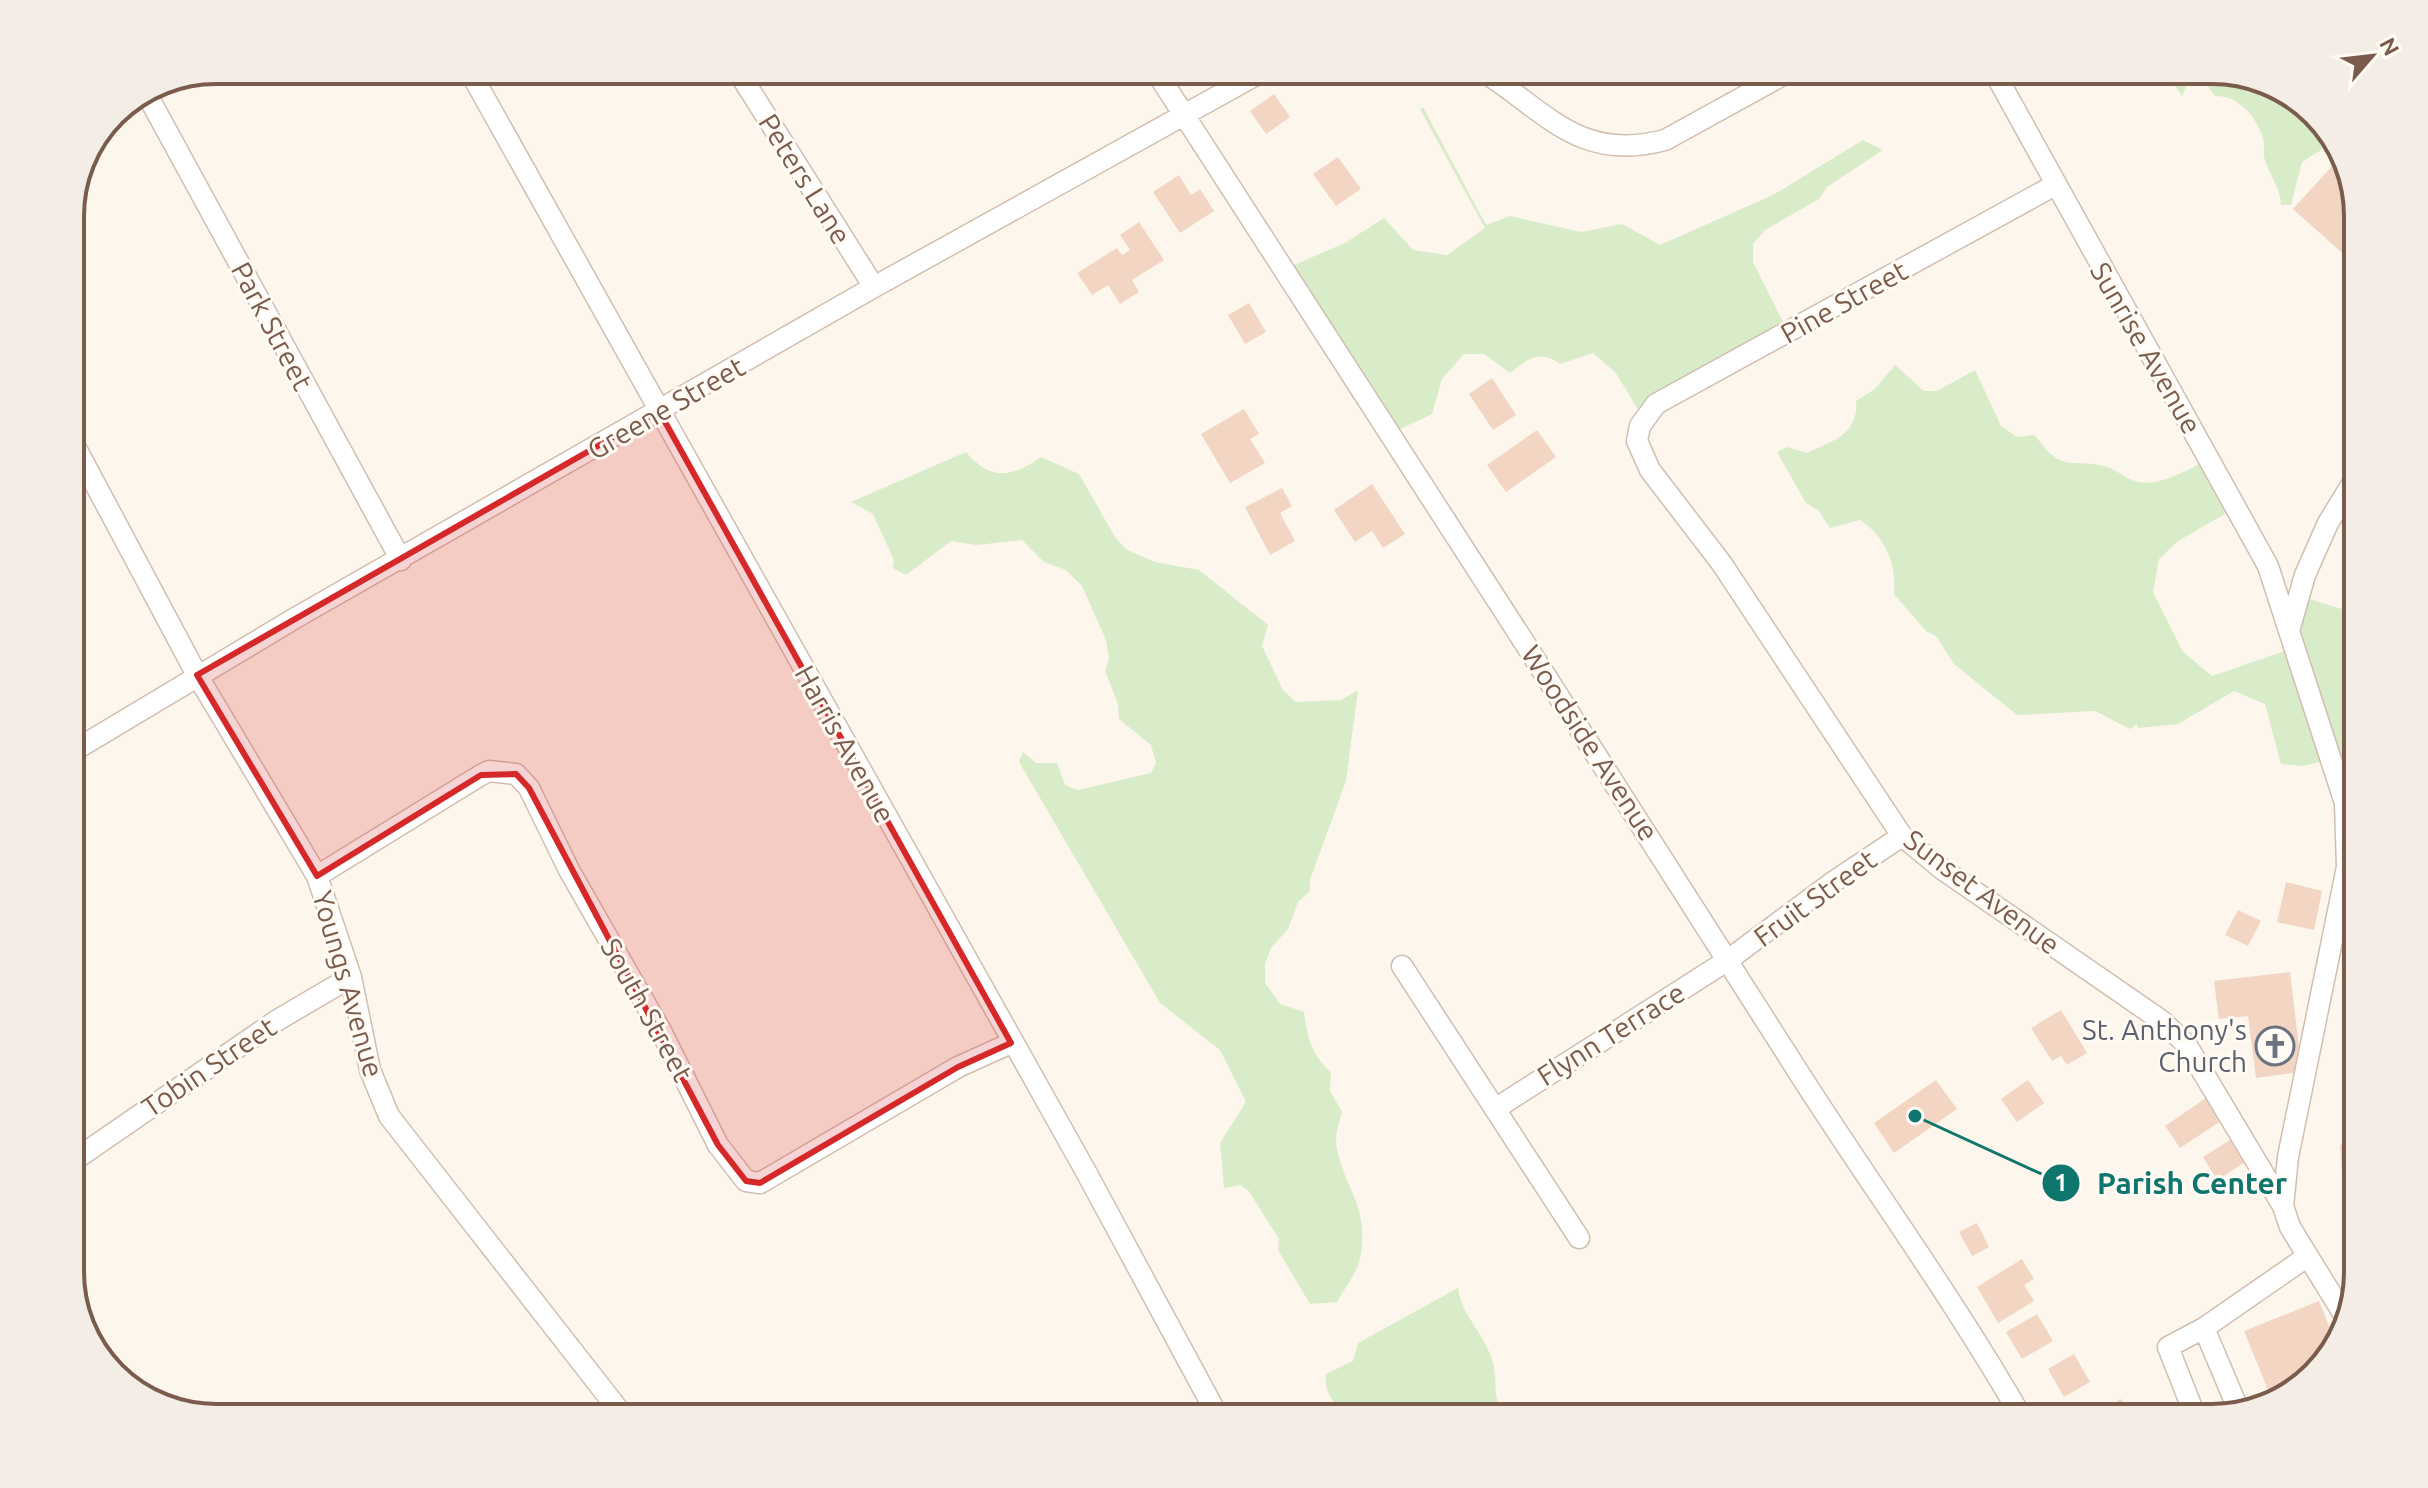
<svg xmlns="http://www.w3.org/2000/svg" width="2428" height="1488" font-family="Ubuntu,sans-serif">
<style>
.green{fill:#d8ecc9}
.building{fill:#f3d5c3}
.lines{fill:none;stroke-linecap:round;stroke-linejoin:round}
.minor-casing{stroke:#d1beb0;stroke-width:23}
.minor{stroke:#fff;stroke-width:20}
.marked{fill:#d62828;fill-opacity:0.2;stroke:#d62828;stroke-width:6;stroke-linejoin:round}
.labels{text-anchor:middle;stroke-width:6;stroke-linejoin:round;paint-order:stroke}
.street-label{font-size:28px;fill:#7a5c4d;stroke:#fffaf3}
.worship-label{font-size:28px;fill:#5b616d;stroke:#fffaf3;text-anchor:end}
.rim{fill:none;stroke:#7a5c4d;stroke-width:4}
.leader{fill:none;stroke:#0f766e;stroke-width:3}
.callout-dot{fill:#0f766e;stroke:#fffaf3;stroke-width:3}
.mark-label{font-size:24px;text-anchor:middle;font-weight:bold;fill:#fff}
.callout-label{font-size:30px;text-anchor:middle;font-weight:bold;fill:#0f766e;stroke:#fffaf3;stroke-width:6;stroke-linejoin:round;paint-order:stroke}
</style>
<rect width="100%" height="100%" fill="#fdf6ec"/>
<!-- green -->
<path class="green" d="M2163,70H2212L2285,90L2327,132L2321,150L2302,162L2291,205H2281C2280,186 2269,175 2264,157C2263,151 2265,144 2263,138C2255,115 2239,96 2215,96L2198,74L2188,83L2182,96Z
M1423,107L1486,225L1510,216L1581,232L1622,224L1660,245L1773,195L1863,140L1883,150L1827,187L1819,199L1765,230L1753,244V262L1788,332L1643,418L1616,373L1593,353L1560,364C1540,349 1527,359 1510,373L1484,354H1464L1442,379L1432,414L1394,432L1287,268L1345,243L1384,218L1413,250L1447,255L1485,228L1420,109Z
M1895,365L1924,391H1937L1975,370L2001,426L2017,437L2035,435C2062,474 2068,458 2104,466C2116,469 2126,479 2138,482C2162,486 2189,469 2209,459L2237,507L2178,541L2159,559L2153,592L2183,652L2212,676L2288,650L2303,597L2358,614V908L2344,905L2332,759L2303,766L2281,764L2265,704L2234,691L2178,724L2138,728L2137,724L2130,729L2095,711L2017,715L1954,664L1936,636L1926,631L1894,594C1897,563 1885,537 1860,520L1830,528L1819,511L1806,503L1777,452L1787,447L1807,453C1833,441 1859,434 1856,401L1875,389Z
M966,452C991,482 1013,477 1041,457L1079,474L1115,537L1127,550L1155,562L1199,570L1268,625L1262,646L1283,690L1296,702L1341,700L1358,690L1346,781L1310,880V891L1298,902L1288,929L1271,948L1265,964V983L1280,1004L1304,1012C1307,1037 1312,1056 1331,1072L1330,1091L1342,1112C1339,1124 1334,1137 1337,1149C1346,1191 1370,1209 1360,1258C1357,1273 1344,1289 1337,1302L1310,1304L1278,1250L1279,1239L1248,1190L1240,1185L1224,1188L1220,1143L1246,1102L1220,1050L1160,1003L1019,762L1023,752L1036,763H1057L1065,785L1078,790L1151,773L1156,763L1151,745L1119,719L1118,704L1105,670L1109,659L1106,640L1082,586L1066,570L1044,562L1022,540L977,545L951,541L906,575L893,568L894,560L873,514L851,502Z
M1458,1288C1461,1315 1486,1335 1493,1363C1498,1381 1491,1405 1508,1418H1354C1338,1408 1323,1396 1326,1374L1353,1361L1358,1343Z"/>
<!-- building -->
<path class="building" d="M1274,94L1290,117L1266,134L1250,111Z
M2342,155L2358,207V267L2293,209Z
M1338,157L1361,189L1336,206L1313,174Z
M1179,175L1191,195L1200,189L1214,211L1180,233L1153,192Z
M1139,222L1164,260L1132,280L1139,292L1120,304L1108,285L1092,295L1077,273L1117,248L1122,255L1130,250L1120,235Z
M1249,303L1266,332L1245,344L1228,315Z
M1492,378L1516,415L1493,430L1469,394Z
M1244,409L1259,434L1250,439L1265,463L1230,483L1201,434Z
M1537,430L1556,457L1506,492L1487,465Z
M1372,484L1405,534L1383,548L1372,531L1355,542L1334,510Z
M1282,488L1292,506L1280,513L1295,541L1270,555L1245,507Z
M2286,882L2322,891L2314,930L2277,922Z
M2238,910L2261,921L2248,946L2225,935Z
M2290,972L2302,1072L2256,1078L2248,1016L2219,1019L2214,981Z
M2061,1010L2087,1053L2067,1065L2061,1056L2052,1061L2031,1028Z
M1936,1080L1957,1109L1894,1153L1874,1123Z
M2028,1080L2044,1103L2017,1122L2001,1099Z
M2357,1085H2358V1124L2348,1122Z
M2206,1098L2221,1121L2180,1148L2165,1126Z
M2230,1140L2244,1163L2217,1180L2203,1157Z
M2358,1143V1184L2343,1186L2340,1145Z
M2358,1198V1244L2351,1245L2342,1202Z
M1977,1223L1989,1247L1972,1256L1959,1232Z
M2022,1259L2034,1279L2024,1285L2034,1301L1998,1323L1977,1287Z
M2319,1301L2337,1346L2285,1398L2273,1402L2244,1331Z
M2037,1314L2053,1341L2022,1359L2006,1332Z
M2074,1354L2090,1382L2064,1397L2048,1369Z
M2121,1399L2132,1418H2087Z"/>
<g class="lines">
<defs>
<path id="minor" d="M469,70L1085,1170L1219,1418
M737,70L874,287
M1155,70C1370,404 1587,737 1799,1073C1873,1189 1954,1299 2022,1418
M1993,70L2268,566L2289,631
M1487,74C1549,115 1582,162 1665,140L1792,70
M145,91L401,560
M2055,185L1656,404L1640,426L1637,441L1650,470L1722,564L1902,836L1942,869L2162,1021L2186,1044L2283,1206
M70,437L197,675L317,876L351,977L370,1070L389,1116L625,1418
M70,753L297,617L874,287L1265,70
M317,876L481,775L489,771L516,774L529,788L569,870L661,1031L718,1145L746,1181L760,1183L958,1067L1011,1043
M1402,966L1579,1238
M1495,1109L1728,960L1833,882L1902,836
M70,1163L276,1021L351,977
M2346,1318L2290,1227L2283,1206L2288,1157L2347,867L2345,803L2289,631L2305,575L2328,523L2358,474
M2204,1328L2239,1411
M2196,1418L2168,1347L2204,1328L2308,1256"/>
</defs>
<!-- minor casing -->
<use href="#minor" class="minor-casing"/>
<!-- minor -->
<use href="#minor" class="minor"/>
</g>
<!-- marked area -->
<path class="marked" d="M659,411L1011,1043L958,1067L760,1183L746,1181L718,1145L529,788L516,774L481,775L317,876L197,675Z"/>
<!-- icons -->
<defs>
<symbol id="church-ring" viewBox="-11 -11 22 22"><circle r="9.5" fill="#fffaf3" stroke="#6b7280" stroke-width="1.5"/><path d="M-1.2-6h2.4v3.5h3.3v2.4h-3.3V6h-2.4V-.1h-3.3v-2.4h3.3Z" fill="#6b7280"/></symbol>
</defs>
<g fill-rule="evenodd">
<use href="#church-ring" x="2253" y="1024" width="44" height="44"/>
</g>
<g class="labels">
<!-- street labels -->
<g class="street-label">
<text transform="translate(805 179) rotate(58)" y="10">Peters Lane</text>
<text transform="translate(1844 302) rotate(-29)" y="10">Pine Street</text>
<text transform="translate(272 326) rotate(62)" y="10">Park Street</text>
<text transform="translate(2146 348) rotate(60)" y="10">Sunrise Avenue</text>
<text transform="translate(666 408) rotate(-30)" y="10">Greene Street</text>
<text transform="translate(1590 743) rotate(57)" y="10">Woodside Avenue</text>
<text transform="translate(845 744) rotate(61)" y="10">Harris Avenue</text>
<text transform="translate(1982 892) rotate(37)" y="10">Sunset Avenue</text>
<text transform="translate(1815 898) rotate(-36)" y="10">Fruit Street</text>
<text transform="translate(348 984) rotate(74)" y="10">Youngs Avenue</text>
<text transform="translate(647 1010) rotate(61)" y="10">South Street</text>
<text transform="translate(1611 1034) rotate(-32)" y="10">Flynn Terrace</text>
<text transform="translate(209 1067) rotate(-34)" y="10">Tobin Street</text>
</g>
<!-- worship labels -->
<g class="worship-label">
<text x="2247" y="1040">St. Anthony's<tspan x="2247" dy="32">Church</tspan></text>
</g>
</g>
<!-- crop -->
<path d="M0 0H2428V1488H0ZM216 84H2212A132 132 0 0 1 2344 216V1272A132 132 0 0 1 2212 1404H216A132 132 0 0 1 84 1272V216A132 132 0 0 1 216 84Z" fill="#f4ede6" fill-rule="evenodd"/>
<path class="rim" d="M216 84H2212A132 132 0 0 1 2344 216V1272A132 132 0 0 1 2212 1404H216A132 132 0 0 1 84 1272V216A132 132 0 0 1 216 84Z"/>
<!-- callouts -->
<path class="leader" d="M1915 1116L2061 1183"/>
<g class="callout-dot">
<circle cx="1915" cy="1116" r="8"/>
<circle cx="2061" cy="1183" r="20"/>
</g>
<g class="mark-label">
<text x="2061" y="1191">1</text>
</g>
<g class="callout-label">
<text x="2192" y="1194">Parish Center</text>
</g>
<!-- north arrow -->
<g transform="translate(2372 56) rotate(62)" stroke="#fffaf3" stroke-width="6" paint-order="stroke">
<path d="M0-6L14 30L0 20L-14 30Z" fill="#7a5c4d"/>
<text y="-12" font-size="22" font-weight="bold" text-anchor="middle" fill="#7a5c4d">N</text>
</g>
</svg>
